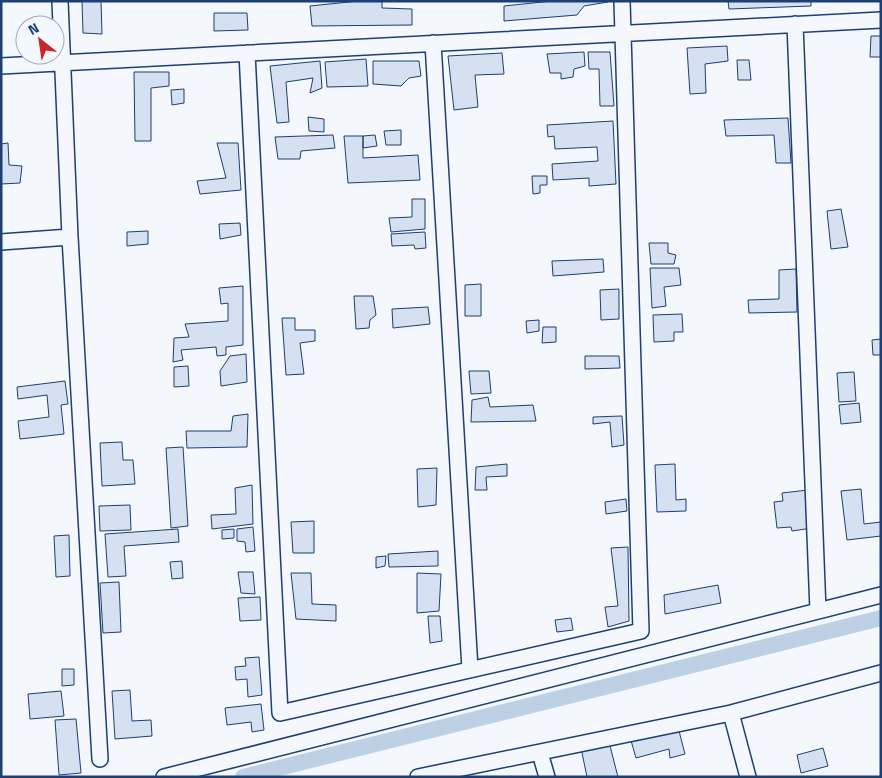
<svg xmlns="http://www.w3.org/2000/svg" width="882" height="778" font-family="'Titillium Web',sans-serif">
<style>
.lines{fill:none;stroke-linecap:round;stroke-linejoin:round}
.canal{stroke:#bed0e5;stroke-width:16}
.building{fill:#d5e0f0;stroke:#1d3f73}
.minor-casing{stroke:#1d3f73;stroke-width:18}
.minor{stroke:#f4f7fb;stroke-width:15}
</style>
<rect width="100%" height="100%" fill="#f4f7fb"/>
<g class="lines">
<!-- canal -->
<path class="canal" d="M243,777L881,618"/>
</g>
<!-- building -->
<path class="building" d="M82,1H101L102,34L83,33Z
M359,1H382V8L412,9V25L312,26L310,6Z
M552,1H608V2L584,6L577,15L504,21V6Z
M728,1H811V6L729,9Z
M214,13H247L248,30L214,31Z
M871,36H881V57H870Z
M727,46L728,61L705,64L706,93L690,94L687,48Z
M584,52L585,66L574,69L573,77L561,79V73H550L547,54Z
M588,52H610L614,106H600L599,69H589Z
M502,53L504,74L475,75L478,107L454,110L448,56Z
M366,59L368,86L327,87L325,62Z
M737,60H749L751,80H738Z
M320,61L322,88L310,93L313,78L286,82L289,122L277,123L270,66Z
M373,61H419L421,76L409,78L401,86L373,84Z
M134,72H169V86L151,88V141H135Z
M184,89V103L172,105L171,90Z
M308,117L324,119V132L309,131Z
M788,118L791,163H776L774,135L726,136L724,120Z
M613,121L616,184L589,186V178L553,180L552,164L598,161L597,147L555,149L554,136L548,137L547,125Z
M401,130V145H386L384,131Z
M333,135L335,148L301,151L300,159H278L275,137Z
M375,135L377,146L363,148V136Z
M344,136H363V158L418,155L420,180L348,183Z
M8,143L9,165L22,166L20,183L1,184V144Z
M217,143H238L241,190L200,194L197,181L226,178Z
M532,176H547V185H540V193L533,194Z
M412,199H425V229L391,232L389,218L412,217Z
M841,209L848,247L831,249L827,211Z
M240,223L241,235L220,239L219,224Z
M148,231V244L127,246V232Z
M425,232L426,248L415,249L414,245L392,246L391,234Z
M649,243H668V253L676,255L674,264H651Z
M603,259L604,272L553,276L552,261Z
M650,268H679L681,285L664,287L666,306L652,308Z
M796,269L797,312L749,313L748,300L779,299V270Z
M481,284V316H465V285Z
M243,286V345L226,347V355L217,356L216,347L181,350L183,360L173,362L174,338L189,337L185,324L228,321V303L221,304L219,288Z
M619,289V319L601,320L600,290Z
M354,296H373L376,315L370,320L369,328L356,329Z
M428,307L430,324L393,328L392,309Z
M682,314L683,332H674V341L654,342L653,315Z
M282,318H295V330H315V341L300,343L304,374L286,375Z
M539,320V331L527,333L526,321Z
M543,327H556V342L542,343Z
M881,339V355H873L872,340Z
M246,354L247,382L221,386L220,371L230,356Z
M585,356H619L620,368L585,369Z
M188,366L189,386L174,387V367Z
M469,371H489L491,393L471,394Z
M854,372L856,401L839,402L837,373Z
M65,381L68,404L61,405L64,434L20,439L18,421L49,417L47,395L18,399L17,387Z
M488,397L490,407L533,405L536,421L471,422L472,400Z
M859,403L861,422L841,424L839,405Z
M248,414L247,447L187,448L186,431H231L233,416Z
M622,416L624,445L612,447L610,422L593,424V417Z
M122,442L123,460H133L135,484L102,486L100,443Z
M183,447L188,526L171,528L166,448Z
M507,464V476L486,477L487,490H475L476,467Z
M675,464L676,500L686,499V511L657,512L655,465Z
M437,468L436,505L418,507L417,469Z
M252,485L253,524L212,529L211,515L236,514L235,488Z
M861,489L864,524L881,522V536L847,540L841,491Z
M808,490L812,528L792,531L791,527L777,528L774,502L783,501L782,493Z
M626,499L627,511L606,514L605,502Z
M130,505L131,530L100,531L99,506Z
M314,521V553H293L291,522Z
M253,527L255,551L246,552L245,542L237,541V529Z
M178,529L179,542L124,546L126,576L108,577L105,534Z
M234,529V538L222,539V530Z
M69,535L70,576L56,577L54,536Z
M628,547L629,621L608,627L605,607L618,606L611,548Z
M438,551V566L389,567L388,554Z
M386,556L385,566L376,568V557Z
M182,561L183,578L172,579L170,562Z
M238,572H253L255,594L241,593Z
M291,573H311L312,604L336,605V621L296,619Z
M417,573L441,574L439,611L417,613Z
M119,582L121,632L103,633L100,583Z
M718,585L721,603L665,614L664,595Z
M260,597L261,620L240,621L238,598Z
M428,616H440L442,641L430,643Z
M571,618L573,630L557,632L555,620Z
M259,657L262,695L248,697L247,679L236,680L235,667L246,666L245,658Z
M62,669H74V685L62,686Z
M130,690L132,721L151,720L152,736L115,739L112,691Z
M61,691L64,716L30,719L28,694Z
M261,704L264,730L252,732L251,722L227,725L225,708Z
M76,719L81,773L59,775L55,720Z
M678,727L685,754L670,758L669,749L636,758L630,737Z
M609,742L618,777H587L581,748Z
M823,748L828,766L801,773L797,755Z"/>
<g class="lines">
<defs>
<path id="minor" d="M60,1L70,237L100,759
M795,24L818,611
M433,43L470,669
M247,53L280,713L641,631L622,1
M1,66L881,20
M1,242L70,237
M731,713L748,777
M540,753L547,777
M164,777L881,595
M418,777L731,713L881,673"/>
</defs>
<!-- minor casing -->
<use href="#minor" class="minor-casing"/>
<!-- minor -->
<use href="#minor" class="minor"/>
</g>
<!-- border -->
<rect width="882" height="778" fill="none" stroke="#1d3f73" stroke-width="5"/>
<!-- north arrow -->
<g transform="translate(40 40) rotate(330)"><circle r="24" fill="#f4f7fb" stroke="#9eadc5"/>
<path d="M0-4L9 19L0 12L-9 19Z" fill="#c62828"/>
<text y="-8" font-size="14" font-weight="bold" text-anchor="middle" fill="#1d3f73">N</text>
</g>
</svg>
